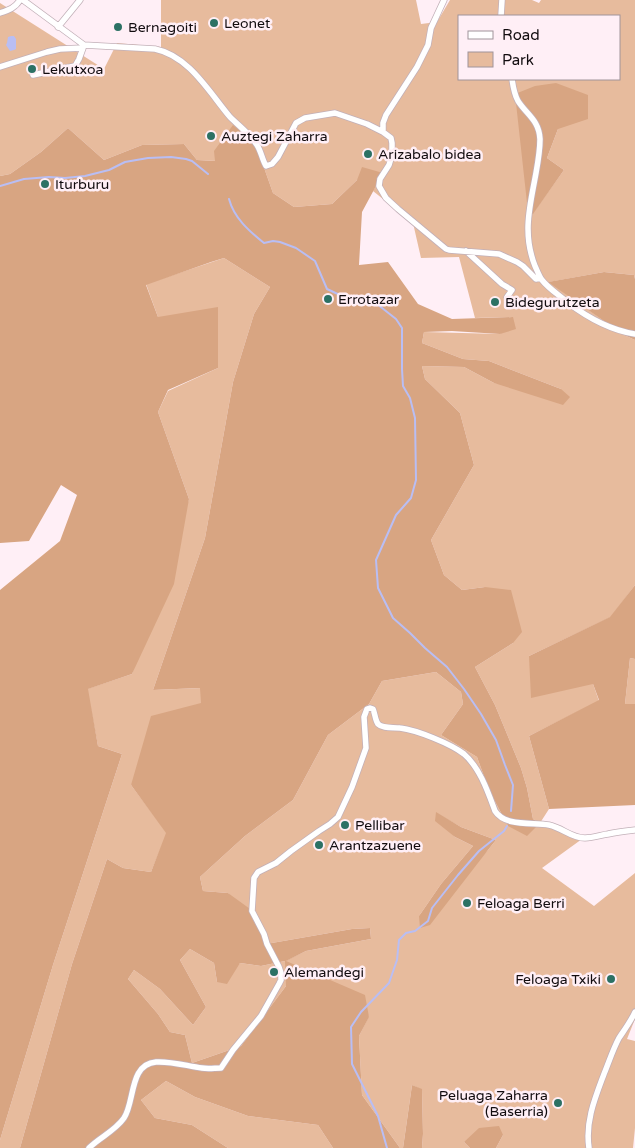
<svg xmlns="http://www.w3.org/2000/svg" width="635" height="1148" font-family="'Varela Round',sans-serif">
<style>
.green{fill:#e7bb9d;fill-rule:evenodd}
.forest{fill:#d8a582;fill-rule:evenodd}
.water{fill:#b9bef4}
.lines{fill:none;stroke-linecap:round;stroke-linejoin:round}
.stream{stroke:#b9bef4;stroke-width:2}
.minor-casing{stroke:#c2b0b8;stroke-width:7}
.minor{stroke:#fff;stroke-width:5.5}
.poi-dot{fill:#2c7164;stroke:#ffeff6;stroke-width:2}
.labels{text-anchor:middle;stroke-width:5;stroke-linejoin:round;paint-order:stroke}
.poi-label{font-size:14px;fill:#120c0f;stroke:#ffeff6;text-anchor:start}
</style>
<rect width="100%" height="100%" fill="#ffeff6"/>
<!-- green -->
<path class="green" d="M161,0H416L421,24L437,22L450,0H532L539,3L541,0H635V279L634,275L604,272L549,282L624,335L635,340V585L611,617L529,656L593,684L599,701L529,736L549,809L540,823L582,839L542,868L594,906L635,873V1019L627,1039L635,1041V1128L633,1148H496L503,1135L464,1142L470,1148H422L423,1134L422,1090L412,1085L403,1148H400L362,1095L359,1036L369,1016L286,986L241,1046L192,1063L185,1035L170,1032L158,1014L128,979L134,970L160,989L193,1025L206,1007L180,960L190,949L214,963L217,982L240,963L261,966L285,961L306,951L371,939L370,928L352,929L266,944L228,893L203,891L200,877L245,836L293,800L328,735L369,704L382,681L436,672L461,692L463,704L441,735L477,757L489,790L508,826L540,823L533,819L527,788L521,768L495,705L475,667L513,643L485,587L462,590L444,575L431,540L474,465L460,413L425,379L422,366L464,367L494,383L561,389L489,361L463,359L422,343L424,332L500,334L512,317L475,318L459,257L421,258L413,223L373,191L383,173L357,180L332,204L294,207L273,193L256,145L216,161L197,160L184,144L142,145L104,160L68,128L41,152L10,174L0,176V3L104,69L117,43L161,47ZM459,16H619V79H459ZM556,83L558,129L547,158L564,170L533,213ZM436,813L461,827L496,840L488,850L419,916L441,884L473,846L455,837Z
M224,258L270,287L254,314L233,382L205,538L153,690L201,688V704L131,785L167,833L151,872L123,868L107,859L72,964L20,1148H0V1140L53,965L122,754L98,746L87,689L132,674L189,499L158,412L168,391L218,368L158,317L146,284Z
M630,658L635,659V704H625Z
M166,1081L195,1097L248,1116L318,1125L333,1148H228L192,1125L155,1118L141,1100Z"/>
<!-- forest -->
<path class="forest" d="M556,83L588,95V119L558,129L547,158L564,170L533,214L528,212L515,94L535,86Z
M233,125L256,145L273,193L294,207L332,204L357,180L362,167L383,173L362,212L359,265L388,262L418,304L452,319L513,317L516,329L500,334L452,331L424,332L422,343L463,359L489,361L561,389L570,397L563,405L494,383L464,367L422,366L425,379L460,413L474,465L431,540L444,575L462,590L485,587L511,590L522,632L513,643L475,667L495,705L521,768L527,788L533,819L540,823L527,836L508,826L489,790L477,757L441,735L463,704L461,692L436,672L382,681L369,704L328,735L293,800L245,836L200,877L203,891L228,893L257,914L266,944L352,929L370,928L371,939L306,951L286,961L365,995L369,1017L359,1036L362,1095L400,1148H333L318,1125L248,1116L195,1097L166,1081L141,1100L155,1118L192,1125L228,1148H20L72,964L107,859L123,868L151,872L166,833L131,785L151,716L201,703L200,688L153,690L205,538L233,382L254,314L270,287L224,258L211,262L146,285L158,317L218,307V368L168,390L158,412L189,499L174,584L132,674L88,689L98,746L122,754L53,965L0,1140V590L60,541L77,495L61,485L29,541L0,543V176L10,174L41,152L68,128L104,160L142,145L184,144L197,160L215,161L214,151ZM190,949L214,963L217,982L227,984L240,963L261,966L285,961L286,986L241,1046L192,1063L185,1035L170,1032L158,1014L128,979L134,970L160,989L193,1025L206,1007L180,960Z
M604,272L634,275L635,279V340L624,335L548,282Z
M635,585V659L630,658L625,704H635V805L549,809L529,736L599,700L593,684L531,698L529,656L610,617Z
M436,812L461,827L496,840L488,850L430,925L420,928L419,916L441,884L473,846L455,837L435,821Z
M412,1085L422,1089L423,1134L422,1148H403Z
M499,1126L503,1135L496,1148H470L464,1142L479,1128Z"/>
<!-- water -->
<path class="water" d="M11,36H14L16,39V49L14,50L10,51L6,45L7,43L8,37Z"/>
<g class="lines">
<!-- stream -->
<path class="stream" d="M0,186L24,179L49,177L65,178L85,176L109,170L125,162L148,158L171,157L186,159L192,161L208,174
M229,199C234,218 249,231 264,243L273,241L280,242L296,248L315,261L327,289L342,296L352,300L363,301L377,304L396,319L402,328V369L403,386L410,398L415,418L416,480L411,498L396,515L376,560L378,588L393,618L410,633L425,648L447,667L464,689L481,714L496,740L505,765L513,785L511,811
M387,1148L378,1116L352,1064L351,1027L361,1012L389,983L397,960L399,940L406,933L415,931L428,921L432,908L458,875L479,851L504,831L507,826"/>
<defs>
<path id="minor" d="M23,0L84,45L155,49C189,56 209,92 230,117C239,126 250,134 257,145C261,151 262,159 266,166L272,164L278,157L296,123L305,118L335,113L367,124L383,132L391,138L392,143V155L389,165L380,179L379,186L386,198L398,209L446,249L449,250L499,254L517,262L523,266L536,279L540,278
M0,13C9,10 15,8 20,0
M501,16L502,0
M58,27L80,0
M0,67L47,52L60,49L83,48L84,45
M33,75L75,66L79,59L83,48
M512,79C513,86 514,94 518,101C527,115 539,120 540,139C540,150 538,162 536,173C530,206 522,233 535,266C537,270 539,276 542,280C548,288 559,295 567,302C588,318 609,330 635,334
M383,132V123L386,115L417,67L428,45L431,28L444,0
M466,251L502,284L512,290L507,297
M89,1148C100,1137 115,1131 124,1118C135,1102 129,1064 156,1062C171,1061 187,1066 202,1068C208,1069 215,1068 221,1068L233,1050L261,1016L279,984L281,980V973L279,967L267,944L264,934L252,911L254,878L258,872L276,863L291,851L319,831L330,824L338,817L352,787L366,748L364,717L367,709L370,708L373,709C375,713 375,720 378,724C383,729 393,727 400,728C417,730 451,744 464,754C480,768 488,792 495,811C505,827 533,822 549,825C563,828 571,838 585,838C593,838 601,835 608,834C617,832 626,831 635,830
M589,1148C585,1122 595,1098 604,1074C609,1062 613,1049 619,1038C625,1029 631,1021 635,1012"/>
</defs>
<!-- minor casing -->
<use href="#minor" class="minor-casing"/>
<!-- minor -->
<use href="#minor" class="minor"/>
</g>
<!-- markers -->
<g class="poi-dot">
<circle cx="214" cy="23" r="5"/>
<circle cx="118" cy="27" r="5"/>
<circle cx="32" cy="69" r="5"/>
<circle cx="211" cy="136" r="5"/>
<circle cx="368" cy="154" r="5"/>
<circle cx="45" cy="184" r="5"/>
<circle cx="328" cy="299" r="5"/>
<circle cx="495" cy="302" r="5"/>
<circle cx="345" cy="825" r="5"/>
<circle cx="319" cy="845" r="5"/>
<circle cx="467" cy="903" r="5"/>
<circle cx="274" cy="972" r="5"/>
<circle cx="611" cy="979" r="5"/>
<circle cx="558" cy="1103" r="5"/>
</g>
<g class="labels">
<!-- poi labels -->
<g class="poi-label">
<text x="224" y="28">Leonet</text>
<text x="128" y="32">Bernagoiti</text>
<text x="42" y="74">Lekutxoa</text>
<text x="221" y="141">Auztegi Zaharra</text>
<text x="378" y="159">Arizabalo bidea</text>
<text x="55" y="189">Iturburu</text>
<text x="338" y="304">Errotazar</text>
<text x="505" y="307">Bidegurutzeta</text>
<text x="355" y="830">Pellibar</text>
<text x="329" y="850">Arantzazuene</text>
<text x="477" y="908">Feloaga Berri</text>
<text x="284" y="977">Alemandegi</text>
<text x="601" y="984" text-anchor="end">Feloaga Txiki</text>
<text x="548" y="1100" text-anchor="end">Peluaga Zaharra<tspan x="548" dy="16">(Baserria)</tspan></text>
</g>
</g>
<!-- legend -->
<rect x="458" y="15" width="162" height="65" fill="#ffeff6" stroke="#a0949a"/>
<rect x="468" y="31" width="25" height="8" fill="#ffffff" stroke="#a0949a"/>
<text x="502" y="40" font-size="15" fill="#120c0f">Road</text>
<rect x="468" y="52" width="25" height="15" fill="#e7bb9d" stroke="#a0949a"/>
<text x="502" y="65" font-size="15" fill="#120c0f">Park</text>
</svg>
